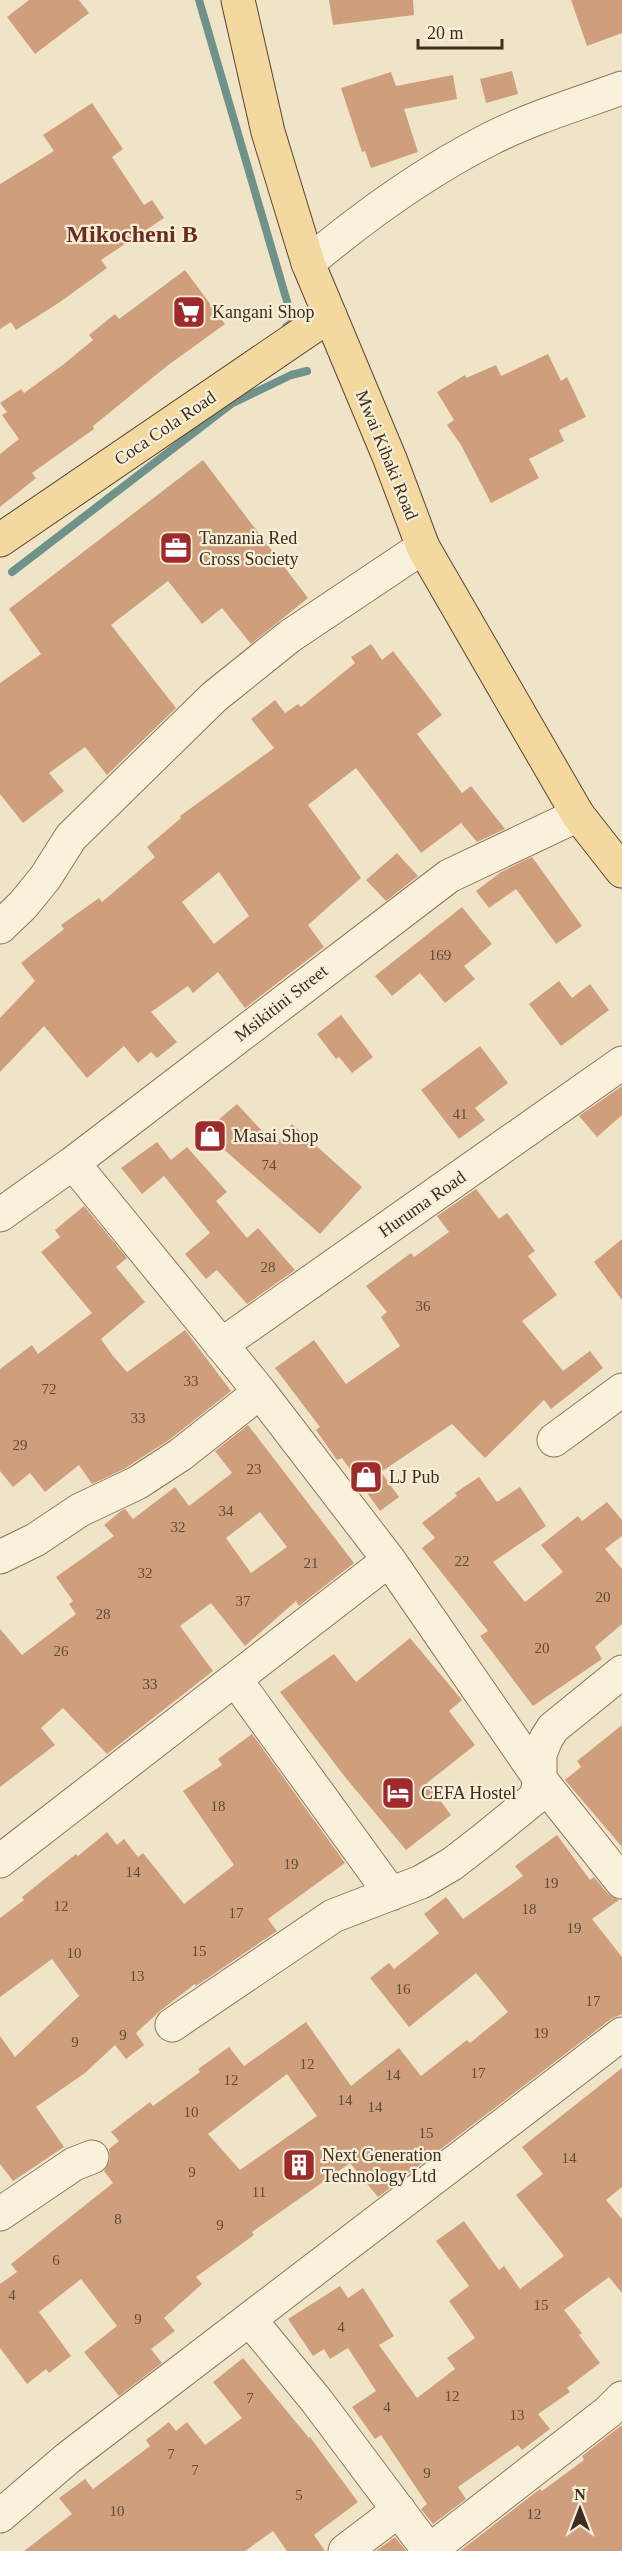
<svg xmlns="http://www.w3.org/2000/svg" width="622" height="2551" font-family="'Times New Roman',serif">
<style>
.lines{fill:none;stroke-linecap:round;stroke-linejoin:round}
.stream{stroke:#6f938a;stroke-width:8}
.building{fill:#cf9f7d;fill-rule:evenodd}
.minor-casing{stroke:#8d765c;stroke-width:35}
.major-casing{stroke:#5b4430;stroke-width:35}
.minor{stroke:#faf1dc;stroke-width:33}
.major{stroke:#f3d9a0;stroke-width:33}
.labels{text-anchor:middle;stroke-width:4.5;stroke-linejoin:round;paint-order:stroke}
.number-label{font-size:15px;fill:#624a37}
.poi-label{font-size:18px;fill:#3d2e20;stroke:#f7eed8;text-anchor:start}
.street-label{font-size:18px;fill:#3d2e20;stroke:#f7eed8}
.district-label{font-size:24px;font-weight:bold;fill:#6b2e1e;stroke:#f7eed8}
</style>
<rect width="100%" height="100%" fill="#f0e4c8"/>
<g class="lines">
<!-- stream -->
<path class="stream" d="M199,0L293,322L286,327
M12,572L231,404L291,375L307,371"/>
</g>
<!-- building -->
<path class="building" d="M29,0H79L89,13L35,54L7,17Z
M329,0H413L414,15L333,25Z
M571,0H622V33L587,46Z
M512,71L518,94L486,103L480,79Z
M391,72L396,86L453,75L457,99L404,109L418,152L371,168L365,151L362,152L341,88Z
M92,103L123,149L112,157L144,205L152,200L164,218L101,260L107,268L60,302L16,330L11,322L0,329V184L54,151L43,135Z
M185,270L225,324L167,366L93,426L94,429L32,473L36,478L0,507V454L19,439L2,415L7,412L0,403L21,389L24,393L64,364L93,340L89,335L115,314L119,319Z
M548,354L561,381L567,377L586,417L559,430L564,441L529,459L539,478L491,503L461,445L447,425L454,420L437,392L465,375L466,378L496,365L501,376Z
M203,460L308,598L251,644L222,608L202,624L168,581L111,625L176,708L107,775L85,747L49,773L64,791L23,823L0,794V683L41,654L9,609Z
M371,644L382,660L393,651L442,715L417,734L462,793L471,786L505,829L477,842L461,823L421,853L356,768L308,805L361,878L308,925L324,947L245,1008L218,972L193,993L188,986L151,1012L177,1042L157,1058L151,1052L138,1063L124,1046L87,1078L44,1026L0,1072V1018L35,981L21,963L64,929L61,925L99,898L102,902L155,857L147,847L181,818L180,816L274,748L251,719L275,700L285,713L298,704L301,707L355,663L351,657ZM219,872L249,916L214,944L182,902Z
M397,853L418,876L386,901L366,880Z
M532,857L582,926L556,944L516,889L489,908L476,891L501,872Z
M462,907L492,944L464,966L475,979L445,1003L420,973L392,996L375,976Z
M559,981L572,998L590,984L609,1010L561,1046L529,1004Z
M341,1015L373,1057L352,1073L339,1057L336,1059L317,1034Z
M480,1046L508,1083L475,1108L485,1120L459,1139L421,1090Z
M622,1086V1115L597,1137L579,1116Z
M237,1104L275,1145L292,1124L362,1187L320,1234L204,1132Z
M157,1142L171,1160L187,1147L227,1192L216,1201L247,1238L258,1228L295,1270L247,1304L217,1270L206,1279L185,1254L210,1233L164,1176L142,1194L121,1168Z
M476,1189L499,1219L507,1213L535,1251L528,1256L557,1295L522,1321L563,1371L590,1351L603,1368L551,1409L544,1400L485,1458L452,1424L381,1472L399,1497L380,1511L342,1458L337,1460L316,1430L320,1427L275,1368L314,1340L346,1384L400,1346L381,1317L387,1312L366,1286L411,1253L414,1257L449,1232L437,1216Z
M84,1206L127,1258L116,1267L145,1302L101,1339L113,1356L127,1372L185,1330L231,1391L169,1440L124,1469L92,1484L79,1465L45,1492L30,1473L13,1487L0,1471V1369L32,1345L38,1354L92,1313L41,1252L60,1237L55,1230Z
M622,1239V1300L594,1262Z
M248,1425L354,1563L299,1606L296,1601L245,1646L211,1603L180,1626L213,1671L107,1754L63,1708L41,1728L55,1745L0,1787V1629L22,1655L76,1614L69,1604L73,1601L56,1577L114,1536L104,1525L121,1511L125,1509L133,1519L175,1487L189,1506L232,1473L215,1451ZM260,1512L287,1547L251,1573L226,1538Z
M479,1477L497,1502L520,1487L546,1526L493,1562L525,1602L563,1572L541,1545L578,1516L582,1521L607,1502L622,1520V1536L605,1549L622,1569V1624L595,1647L602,1659L533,1706L480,1636L488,1631L422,1548L435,1538L422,1523L457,1496L455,1493Z
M410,1638L462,1700L449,1711L475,1745L427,1783L451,1815L406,1850L345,1777L280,1692L334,1654L356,1682Z
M622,1725V1847L565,1780L581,1767L577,1761Z
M252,1734L345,1863L268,1919L277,1931L196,1986L195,1984L161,2010L136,2033L144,2045L126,2059L115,2045L85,2073L36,2107L64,2147L13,2181L0,2164V2036L15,2057L79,1996L52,1959L0,1997V1918L24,1900L22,1897L76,1854L78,1856L107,1832L117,1845L124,1839L138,1857L143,1853L184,1904L234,1865L183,1791L222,1765L218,1759Z
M557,1835L590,1880L594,1877L608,1894L619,1900L592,1919L622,1957V2014L611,2019L378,2197L350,2163L252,2232L254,2235L196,2277L202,2284L164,2318L175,2331L151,2349L162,2363L119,2396L84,2352L117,2326L81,2279L39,2312L71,2356L49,2373L46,2369L27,2384L0,2348V2284L17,2272L11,2264L113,2183L104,2171L110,2160L109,2149L119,2141L111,2132L150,2102L153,2106L200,2072L198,2069L229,2047L244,2066L306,2022L351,2086L399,2048L421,2076L467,2040L470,2043L508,2012L476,1973L409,2027L370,1978L389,1963L394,1969L439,1933L424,1914L446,1897L463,1919L523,1876L515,1866ZM287,2074L317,2116L240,2170L208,2134Z
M622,2068V2187L606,2200L622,2219V2293L609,2277L564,2310L582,2333L579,2335L600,2363L567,2388L570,2392L538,2414L550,2429L522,2450L518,2445L458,2487L466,2499L433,2524L421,2509L427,2504L381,2435L375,2439L352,2407L376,2391L348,2348L330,2359L324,2349L313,2356L288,2319L340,2286L348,2298L363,2288L394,2336L379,2345L417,2398L455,2369L447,2358L475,2338L449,2301L469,2286L436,2241L464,2221L499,2270L504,2266L520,2289L564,2256L516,2195L543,2174L522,2147Z
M243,2358L309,2438L310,2437L358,2502L314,2535L325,2551H287L273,2531L245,2551H24L72,2514L59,2498L85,2479L93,2489L150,2446L146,2440L169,2422L176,2431L187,2422L205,2445L242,2418L213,2382Z
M622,2425V2551H460L540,2489L542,2491L584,2460L582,2456Z
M395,2537L406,2551H376Z"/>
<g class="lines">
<defs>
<path id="minor" d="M308,263C364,216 425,172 490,139C531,118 578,104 622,88
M0,927L23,905L45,878L71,837L214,697L290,636L423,547
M73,1163L260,1392L389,1560L540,1779L622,1882
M0,1215L73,1163L449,876L578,815
M221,1345L622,1063
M554,1440L622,1390
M0,1557L35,1540L80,1510L137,1483L180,1455L260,1392
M235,1679L391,1894
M0,1861L389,1560
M172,2025L333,1916L421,1882L452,1864L483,1840L536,1797L540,1779V1754L546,1739L553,1728L622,1672
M0,2214L74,2164L92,2157
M250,2320L316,2400L429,2551
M0,2516L68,2458L622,2034
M345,2551L399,2510
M429,2551L608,2412L622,2398"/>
<path id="major" d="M238,0L268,132L308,263L390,459L423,547L578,815L622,871
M0,540L330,315"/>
</defs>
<!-- minor casing -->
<use href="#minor" class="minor-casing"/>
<!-- major casing -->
<use href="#major" class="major-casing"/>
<!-- minor -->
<use href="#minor" class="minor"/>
<!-- major -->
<use href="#major" class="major"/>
</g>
<!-- icons -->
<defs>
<symbol id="supermarket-square" viewBox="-11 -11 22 22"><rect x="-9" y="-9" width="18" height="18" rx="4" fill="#9e2a2b" stroke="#f7eed8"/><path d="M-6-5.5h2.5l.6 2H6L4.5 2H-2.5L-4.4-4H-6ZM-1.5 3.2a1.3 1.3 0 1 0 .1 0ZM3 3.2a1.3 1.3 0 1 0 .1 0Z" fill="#fff"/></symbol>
<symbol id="office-square" viewBox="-11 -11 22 22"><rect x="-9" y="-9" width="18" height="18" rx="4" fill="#9e2a2b" stroke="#f7eed8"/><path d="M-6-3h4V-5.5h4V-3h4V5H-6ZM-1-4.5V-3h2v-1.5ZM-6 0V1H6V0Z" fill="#fff"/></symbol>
<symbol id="shop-square" viewBox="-11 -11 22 22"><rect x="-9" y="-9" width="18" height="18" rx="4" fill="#9e2a2b" stroke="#f7eed8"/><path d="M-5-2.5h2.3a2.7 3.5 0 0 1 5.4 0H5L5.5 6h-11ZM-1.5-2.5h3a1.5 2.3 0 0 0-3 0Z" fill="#fff"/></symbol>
<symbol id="hotel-square" viewBox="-11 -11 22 22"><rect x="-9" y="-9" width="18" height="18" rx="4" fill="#9e2a2b" stroke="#f7eed8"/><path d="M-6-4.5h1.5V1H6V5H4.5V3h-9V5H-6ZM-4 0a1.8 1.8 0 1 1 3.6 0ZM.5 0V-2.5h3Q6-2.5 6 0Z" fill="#fff"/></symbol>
<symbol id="building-square" viewBox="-11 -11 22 22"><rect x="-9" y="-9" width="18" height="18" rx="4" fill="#9e2a2b" stroke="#f7eed8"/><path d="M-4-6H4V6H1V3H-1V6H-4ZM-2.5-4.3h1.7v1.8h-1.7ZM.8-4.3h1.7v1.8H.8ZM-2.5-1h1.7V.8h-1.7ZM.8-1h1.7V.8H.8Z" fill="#fff"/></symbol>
</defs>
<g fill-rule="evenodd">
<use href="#supermarket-square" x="170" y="293" width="38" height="38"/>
<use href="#office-square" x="157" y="529" width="38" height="38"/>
<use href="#shop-square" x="191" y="1117" width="38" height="38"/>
<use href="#shop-square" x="347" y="1458" width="38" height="38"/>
<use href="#hotel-square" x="379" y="1774" width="38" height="38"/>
<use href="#building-square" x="280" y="2146" width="38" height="38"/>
</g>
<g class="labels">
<!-- number labels -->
<g class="number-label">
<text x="440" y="960">169</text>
<text x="460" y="1119">41</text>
<text x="269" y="1170">74</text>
<text x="268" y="1272">28</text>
<text x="423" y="1311">36</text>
<text x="191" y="1386">33</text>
<text x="49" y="1394">72</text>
<text x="138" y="1423">33</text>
<text x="20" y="1450">29</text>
<text x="254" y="1474">23</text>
<text x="226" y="1516">34</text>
<text x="178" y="1532">32</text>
<text x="462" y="1566">22</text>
<text x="311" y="1568">21</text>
<text x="145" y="1578">32</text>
<text x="603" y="1602">20</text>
<text x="243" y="1606">37</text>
<text x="103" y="1619">28</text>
<text x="542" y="1653">20</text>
<text x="61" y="1656">26</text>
<text x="150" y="1689">33</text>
<text x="218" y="1811">18</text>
<text x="291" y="1869">19</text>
<text x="133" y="1877">14</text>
<text x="551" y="1888">19</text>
<text x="61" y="1911">12</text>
<text x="529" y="1914">18</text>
<text x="236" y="1918">17</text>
<text x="574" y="1933">19</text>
<text x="199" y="1956">15</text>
<text x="74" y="1958">10</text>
<text x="137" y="1981">13</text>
<text x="403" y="1994">16</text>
<text x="593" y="2006">17</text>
<text x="541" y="2038">19</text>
<text x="123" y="2040">9</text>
<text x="75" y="2047">9</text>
<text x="307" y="2069">12</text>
<text x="478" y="2078">17</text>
<text x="393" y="2080">14</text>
<text x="231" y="2085">12</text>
<text x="345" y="2105">14</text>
<text x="375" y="2112">14</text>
<text x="191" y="2117">10</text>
<text x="426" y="2138">15</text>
<text x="569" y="2163">14</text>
<text x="192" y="2177">9</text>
<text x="259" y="2197">11</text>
<text x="118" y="2224">8</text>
<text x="220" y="2230">9</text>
<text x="56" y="2265">6</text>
<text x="12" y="2300">4</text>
<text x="541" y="2310">15</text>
<text x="138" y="2324">9</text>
<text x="341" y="2332">4</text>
<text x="452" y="2401">12</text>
<text x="250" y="2403">7</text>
<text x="387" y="2412">4</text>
<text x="517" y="2420">13</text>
<text x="171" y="2459">7</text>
<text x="195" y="2475">7</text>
<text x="427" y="2478">9</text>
<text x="299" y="2500">5</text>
<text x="117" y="2516">10</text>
<text x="534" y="2519">12</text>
</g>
<!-- poi labels -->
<g class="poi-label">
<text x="212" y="318">Kangani Shop</text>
<text x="199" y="544">Tanzania Red<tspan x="199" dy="21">Cross Society</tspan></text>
<text x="233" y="1142">Masai Shop</text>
<text x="389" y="1483">LJ Pub</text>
<text x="421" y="1799">CEFA Hostel</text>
<text x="322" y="2161">Next Generation<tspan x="322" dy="21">Technology Ltd</tspan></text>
</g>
<!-- street labels -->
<g class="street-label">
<text transform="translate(165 428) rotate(-34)" y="6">Coca Cola Road</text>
<text transform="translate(387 455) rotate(68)" y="6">Mwai Kibaki Road</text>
<text transform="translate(281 1003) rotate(-38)" y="6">Msikitini Street</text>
<text transform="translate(422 1204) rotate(-35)" y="6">Huruma Road</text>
</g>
<!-- district labels -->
<g class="district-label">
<text x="132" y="242">Mikocheni B</text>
</g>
</g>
<!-- north arrow -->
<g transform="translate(580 2509)" stroke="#f7eed8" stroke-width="4.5" paint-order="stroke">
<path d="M0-4.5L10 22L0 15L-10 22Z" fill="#3d2e20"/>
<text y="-9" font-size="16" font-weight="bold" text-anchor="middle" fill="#3d2e20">N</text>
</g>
<!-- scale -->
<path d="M418 39v9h84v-9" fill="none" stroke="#3d2e20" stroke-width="3"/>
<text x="427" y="39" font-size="18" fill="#3d2e20" stroke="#f7eed8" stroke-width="4.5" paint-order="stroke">20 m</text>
</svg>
